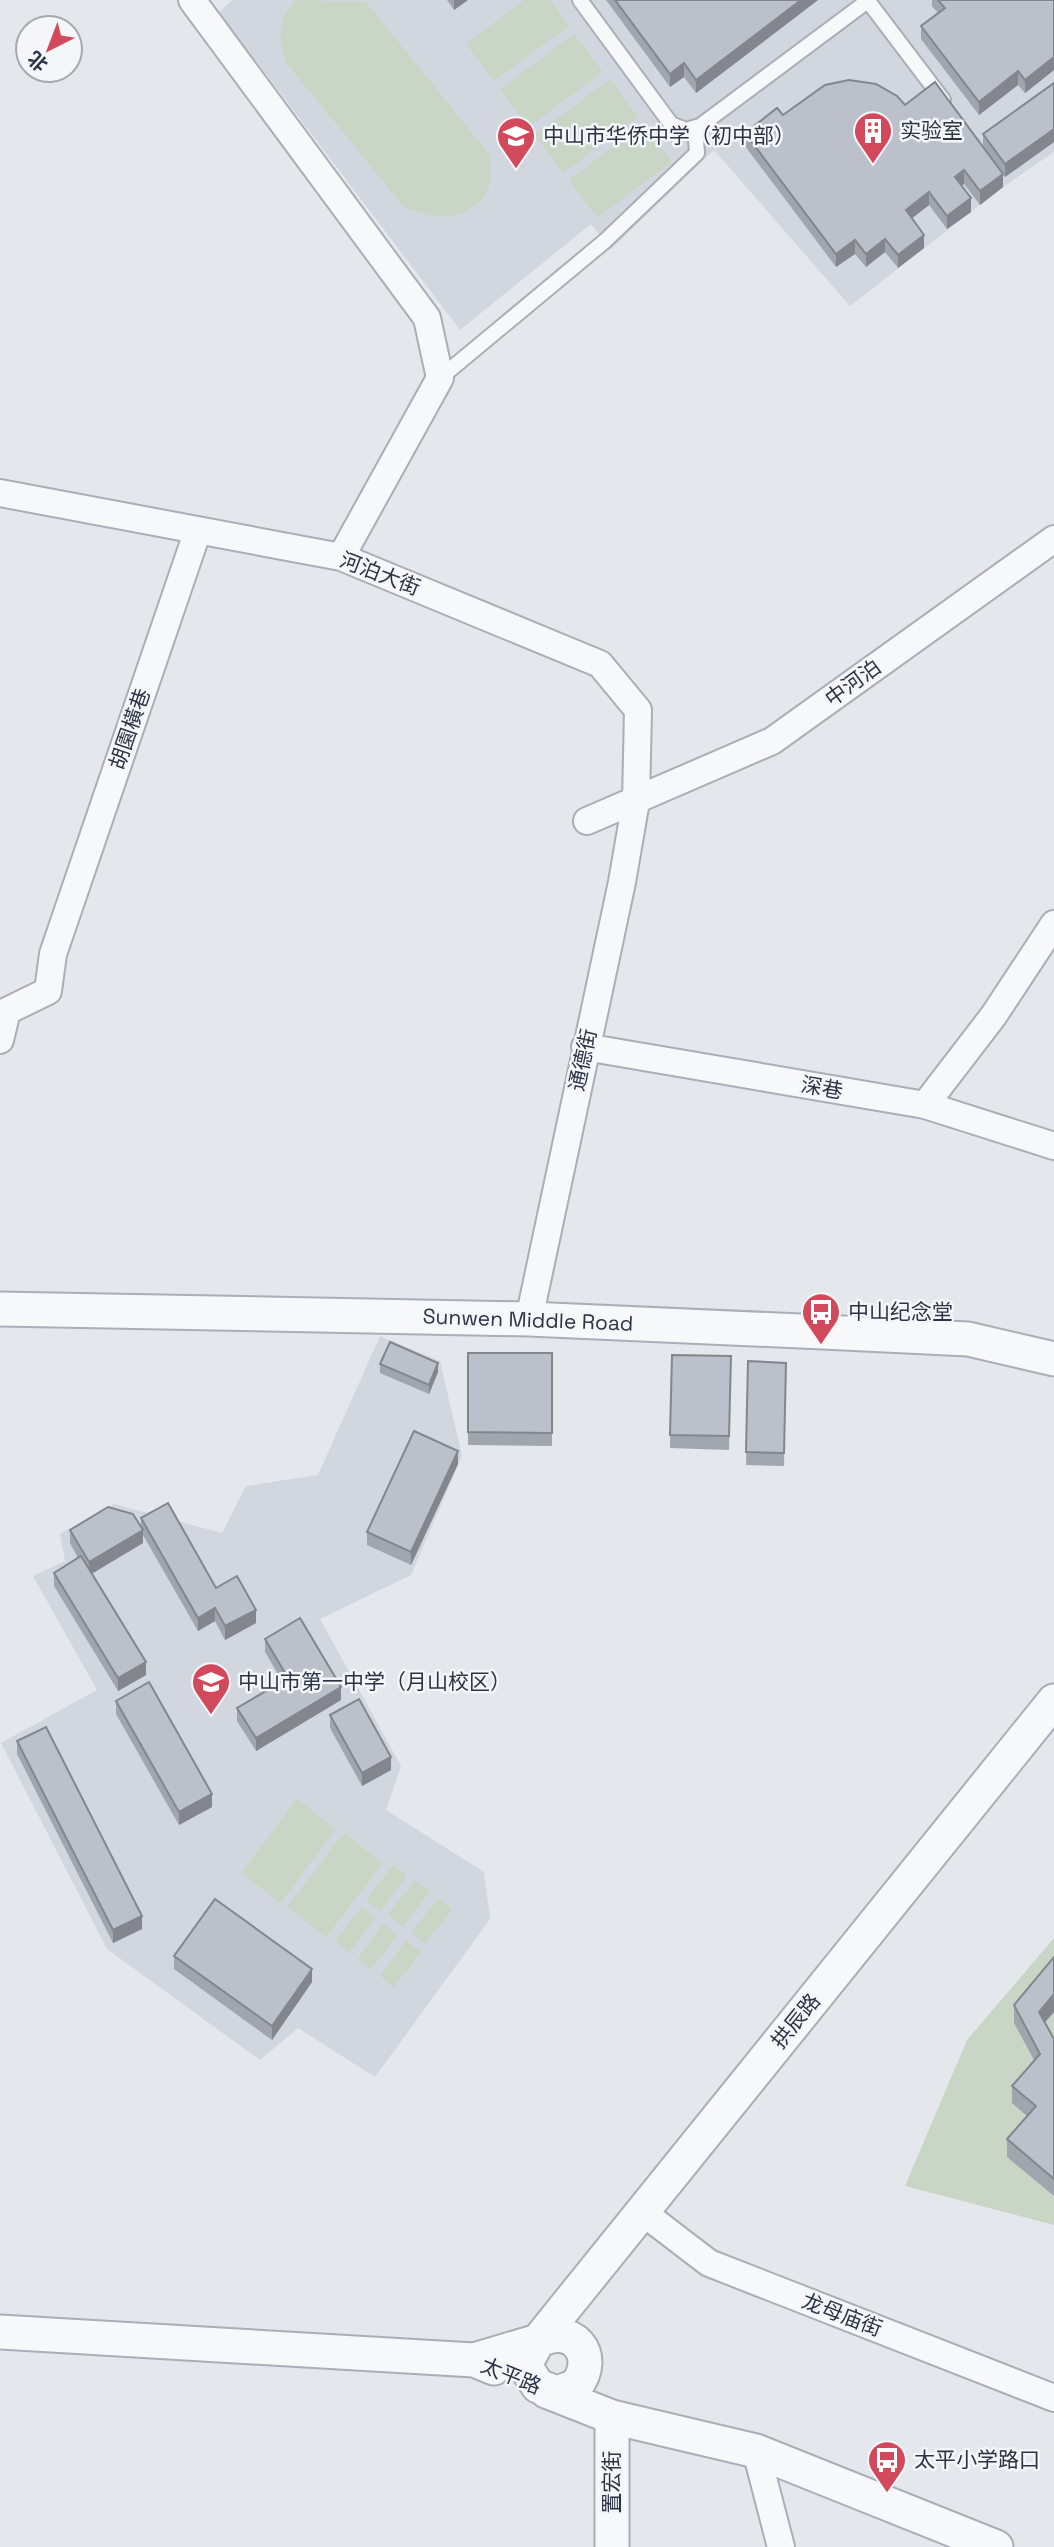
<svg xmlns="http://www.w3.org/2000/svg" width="1054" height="2547" font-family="'Space Grotesk','Noto Sans SC',sans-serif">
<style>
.built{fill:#d2d6de}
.green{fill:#c9d6c5}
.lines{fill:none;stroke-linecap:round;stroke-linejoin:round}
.service-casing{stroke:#a9aeb7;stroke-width:18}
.minor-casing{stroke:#a9aeb7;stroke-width:30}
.tertiary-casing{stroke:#a9aeb7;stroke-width:37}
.service{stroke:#f7f8fa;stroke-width:14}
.minor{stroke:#f7f8fa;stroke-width:26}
.tertiary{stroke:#f7f8fa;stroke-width:33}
.wall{fill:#a1a5ae}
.shaded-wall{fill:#83868d}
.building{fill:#bbc0ca;stroke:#83868d;stroke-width:2}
.labels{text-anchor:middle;stroke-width:5;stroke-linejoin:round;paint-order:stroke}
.poi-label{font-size:21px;fill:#2b3445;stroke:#f4f6f9;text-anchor:start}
.street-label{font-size:21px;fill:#2b3445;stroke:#f4f6f9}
</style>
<rect width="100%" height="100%" fill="#e4e7ec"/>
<!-- built -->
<path class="built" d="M232,0H1054V152L1003,187L850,306L714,150L611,249L591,224L460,330L219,12Z
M380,1336L440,1361L462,1456L411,1575L320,1619L401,1766L386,1810L484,1872L490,1919L375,2077L298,2028L260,2060L107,1949L1,1743L97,1690L33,1576L65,1561L60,1534L114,1504L222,1533L246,1486L318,1475Z"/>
<!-- green -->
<path class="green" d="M297,0L366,2L489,154C490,164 492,179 489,187C472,223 434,222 403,206L285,61C279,37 276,17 297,0Z
M524,0H550L569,26L494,81L466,44Z
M574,34L603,72L528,127L500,89Z
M610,79L638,117L563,173L535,135Z
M644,124L672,162L597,218L569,180Z
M297,1799L336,1829L280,1903L241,1873Z
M344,1833L383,1863L326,1937L287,1907Z
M393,1865L407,1876L381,1911L366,1900Z
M415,1880L430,1891L403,1927L388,1915Z
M438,1898L452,1909L425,1944L411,1933Z
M361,1907L376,1917L349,1953L335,1942Z
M383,1924L398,1935L371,1970L357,1960Z
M1054,1938V2225L905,2186L967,2040Z
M406,1940L421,1952L394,1987L380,1976Z"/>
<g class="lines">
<defs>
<path id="service" d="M580,0L671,124L686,130L700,126L869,0
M868,1L943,100
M440,378L605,241L697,153L695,128"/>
<path id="minor" d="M192,0L427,318L440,378L341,557
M0,493L341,557L600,664L638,710L636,801L622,882L529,1319
M587,821L772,741L1054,539
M0,1040L7,1011L48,991L53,954L198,530
M585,1047L925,1105L1054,1146
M925,1105L994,1015L1054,924
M641,2211L709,2263L1054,2398
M756,2451L781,2547"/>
<path id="tertiary" d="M0,1309L529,1319L823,1332L968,1339L1054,1359
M0,2332L474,2360L494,2368
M474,2360L538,2341C572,2322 600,2355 576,2386L557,2393L538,2386L527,2369L528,2359L538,2341L1054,1701
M546,2391L612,2417L756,2451L996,2547
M612,2547V2417"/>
</defs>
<!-- service casing -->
<use href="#service" class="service-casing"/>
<!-- minor casing -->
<use href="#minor" class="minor-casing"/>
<!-- tertiary casing -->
<use href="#tertiary" class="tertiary-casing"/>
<!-- service -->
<use href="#service" class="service"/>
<!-- minor -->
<use href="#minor" class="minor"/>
<!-- tertiary -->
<use href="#tertiary" class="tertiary"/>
</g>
<!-- wall -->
<path class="wall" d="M447,0H468L454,10Z
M606,0H818L696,93L684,77L670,87Z
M932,0H1054V70L1025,93L1018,85L979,115L921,39V26L938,13L932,6Z
M1054,83V142L1005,177L1003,175V187L980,205L964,184L961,186L971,212L947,229L929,205L912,218L924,248L898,268L885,252L866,267L855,254L836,267L745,146V133L783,115L905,105L983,147V134Z
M468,1353H552V1446L468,1445Z
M672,1355L731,1356L729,1450L670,1448Z
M748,1361L786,1363L784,1466L746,1465Z
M380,1364L438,1372L429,1394L380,1373Z
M458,1464L411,1565L367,1545V1532Z
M141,1518L216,1588L256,1623L225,1640L215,1621L198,1631L143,1535V1543L92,1574L146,1675L118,1691L54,1586V1573L78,1558L70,1543V1530L141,1527Z
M265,1639L341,1700L256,1751L237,1721V1708L282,1681L265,1652Z
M116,1701L212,1807L179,1825L116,1714Z
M330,1715L391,1770L362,1786L330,1728Z
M17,1741L142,1929L113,1943L17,1754Z
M174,1956L312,1982L272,2040L174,1969Z
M1054,1957V2012L1045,2022L1054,2040V2196L1007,2157V2139L1027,2116L1012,2103V2086L1034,2060L1014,2023V2005Z"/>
<!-- shaded-wall -->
<path class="shaded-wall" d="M454,0H468L454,10Z
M801,0H818L696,93V80Z
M1054,57V70L1025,93V80Z
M684,63V77L670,87V74Z
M1018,71V85L979,115V102Z
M1054,129V142L1005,177V164Z
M964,170V184L955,190V177Z
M1003,174V187L980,205V191Z
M929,192V205L906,223V210Z
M971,198V212L947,229V216Z
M924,235V248L898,268V255Z
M885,239V252L866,267V254Z
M855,240V254L836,267V254Z
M438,1363V1372L429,1394V1385Z
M458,1451V1464L411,1565V1552Z
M143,1530V1543L89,1575V1562Z
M215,1608V1621L198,1631V1618Z
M256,1610V1623L225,1640V1626Z
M146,1662V1675L118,1691V1678Z
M341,1687V1700L256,1751V1738Z
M391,1757V1770L362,1786V1773Z
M212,1794V1807L179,1825V1812Z
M142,1916V1929L113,1943V1930Z
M312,1969V1982L272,2040V2026Z
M1054,1994V2012L1039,2029V2012Z"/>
<!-- building -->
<path class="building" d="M615,0H801L696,80L684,63L670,74Z
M938,0H1054V57L1025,80L1018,71L979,102L921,26L945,8Z
M849,80L876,84L897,96L905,105L935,82L1003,174L980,191L964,170L955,177L971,198L947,216L929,192L906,210L924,235L898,255L885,239L866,254L855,240L836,254L745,133L777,108L783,115L825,85Z
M1054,83V129L1005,164L983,134Z
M390,1342L438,1363L429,1385L380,1364Z
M468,1353H552V1433L468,1432Z
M672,1355L731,1356L729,1436L670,1435Z
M748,1361L786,1363L784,1453L746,1452Z
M414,1431L458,1451L411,1552L367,1532Z
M168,1503L216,1588L237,1576L256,1610L225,1626L215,1608L198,1618L141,1518Z
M108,1507L133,1514L143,1530L89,1562L70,1530Z
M81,1556L146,1662L118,1678L54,1573Z
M300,1618L341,1687L256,1738L237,1708L288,1678L265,1639Z
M149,1682L212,1794L179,1812L116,1701Z
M359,1699L391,1757L362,1773L330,1715Z
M46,1727L142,1916L113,1930L17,1741Z
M215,1899L312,1969L272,2026L174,1956Z
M1054,1957V1994L1039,2012L1054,2039V2179L1007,2139L1036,2106L1012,2086L1040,2054L1014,2005Z"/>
<!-- icons -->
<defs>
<symbol id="building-pin" viewBox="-11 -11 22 30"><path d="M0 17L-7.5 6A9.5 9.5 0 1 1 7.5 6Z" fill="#d1495b" stroke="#f4f6f9"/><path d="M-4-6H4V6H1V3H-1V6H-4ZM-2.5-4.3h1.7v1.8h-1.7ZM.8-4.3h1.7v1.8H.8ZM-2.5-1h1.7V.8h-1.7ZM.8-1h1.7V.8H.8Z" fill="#fff"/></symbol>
<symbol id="school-pin" viewBox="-11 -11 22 30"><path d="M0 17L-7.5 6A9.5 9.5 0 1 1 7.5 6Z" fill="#d1495b" stroke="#f4f6f9"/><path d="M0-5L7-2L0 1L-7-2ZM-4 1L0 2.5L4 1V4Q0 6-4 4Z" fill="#fff"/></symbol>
<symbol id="bus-pin" viewBox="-11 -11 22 30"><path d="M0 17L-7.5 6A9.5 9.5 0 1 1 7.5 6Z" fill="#d1495b" stroke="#f4f6f9"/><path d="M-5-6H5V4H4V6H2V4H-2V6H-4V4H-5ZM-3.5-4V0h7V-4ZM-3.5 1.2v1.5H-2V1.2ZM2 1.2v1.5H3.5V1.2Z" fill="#fff"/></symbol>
</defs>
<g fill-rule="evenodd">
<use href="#building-pin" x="851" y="109" width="44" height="60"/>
<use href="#school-pin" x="494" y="114" width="44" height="60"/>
<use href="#bus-pin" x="799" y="1290" width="44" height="60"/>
<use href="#school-pin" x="189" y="1660" width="44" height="60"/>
<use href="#bus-pin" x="865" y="2438" width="44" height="60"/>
</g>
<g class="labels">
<!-- poi labels -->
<g class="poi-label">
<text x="900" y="138">实验室</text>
<text x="543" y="143">中山市华侨中学（初中部）</text>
<text x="848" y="1319">中山纪念堂</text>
<text x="238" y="1689">中山市第一中学（月山校区）</text>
<text x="914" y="2467">太平小学路口</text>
</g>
<!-- street labels -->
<g class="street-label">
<text transform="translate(380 574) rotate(21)" y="7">河泊大街</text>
<text transform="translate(853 683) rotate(-36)" y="7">中河泊</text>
<text transform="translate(130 729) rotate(-71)" y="7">胡園橫巷</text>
<text transform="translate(583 1060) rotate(-78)" y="7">通德街</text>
<text transform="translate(822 1088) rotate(10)" y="7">深巷</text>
<text transform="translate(528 1320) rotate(2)" y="7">Sunwen Middle Road</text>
<text transform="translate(796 2021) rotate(-51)" y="7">拱辰路</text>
<text transform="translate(842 2315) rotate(21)" y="7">龙母庙街</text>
<text transform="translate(511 2376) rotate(22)" y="7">太平路</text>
<text transform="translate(612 2482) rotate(-90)" y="7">置宏街</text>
</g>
</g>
<!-- north arrow -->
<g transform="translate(49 49) rotate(222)"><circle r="33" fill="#f4f6f9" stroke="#a4a8b1" stroke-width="2"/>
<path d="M0-5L12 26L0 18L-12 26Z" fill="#d1495b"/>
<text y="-10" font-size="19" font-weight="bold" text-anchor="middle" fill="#2b3445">北</text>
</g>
</svg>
